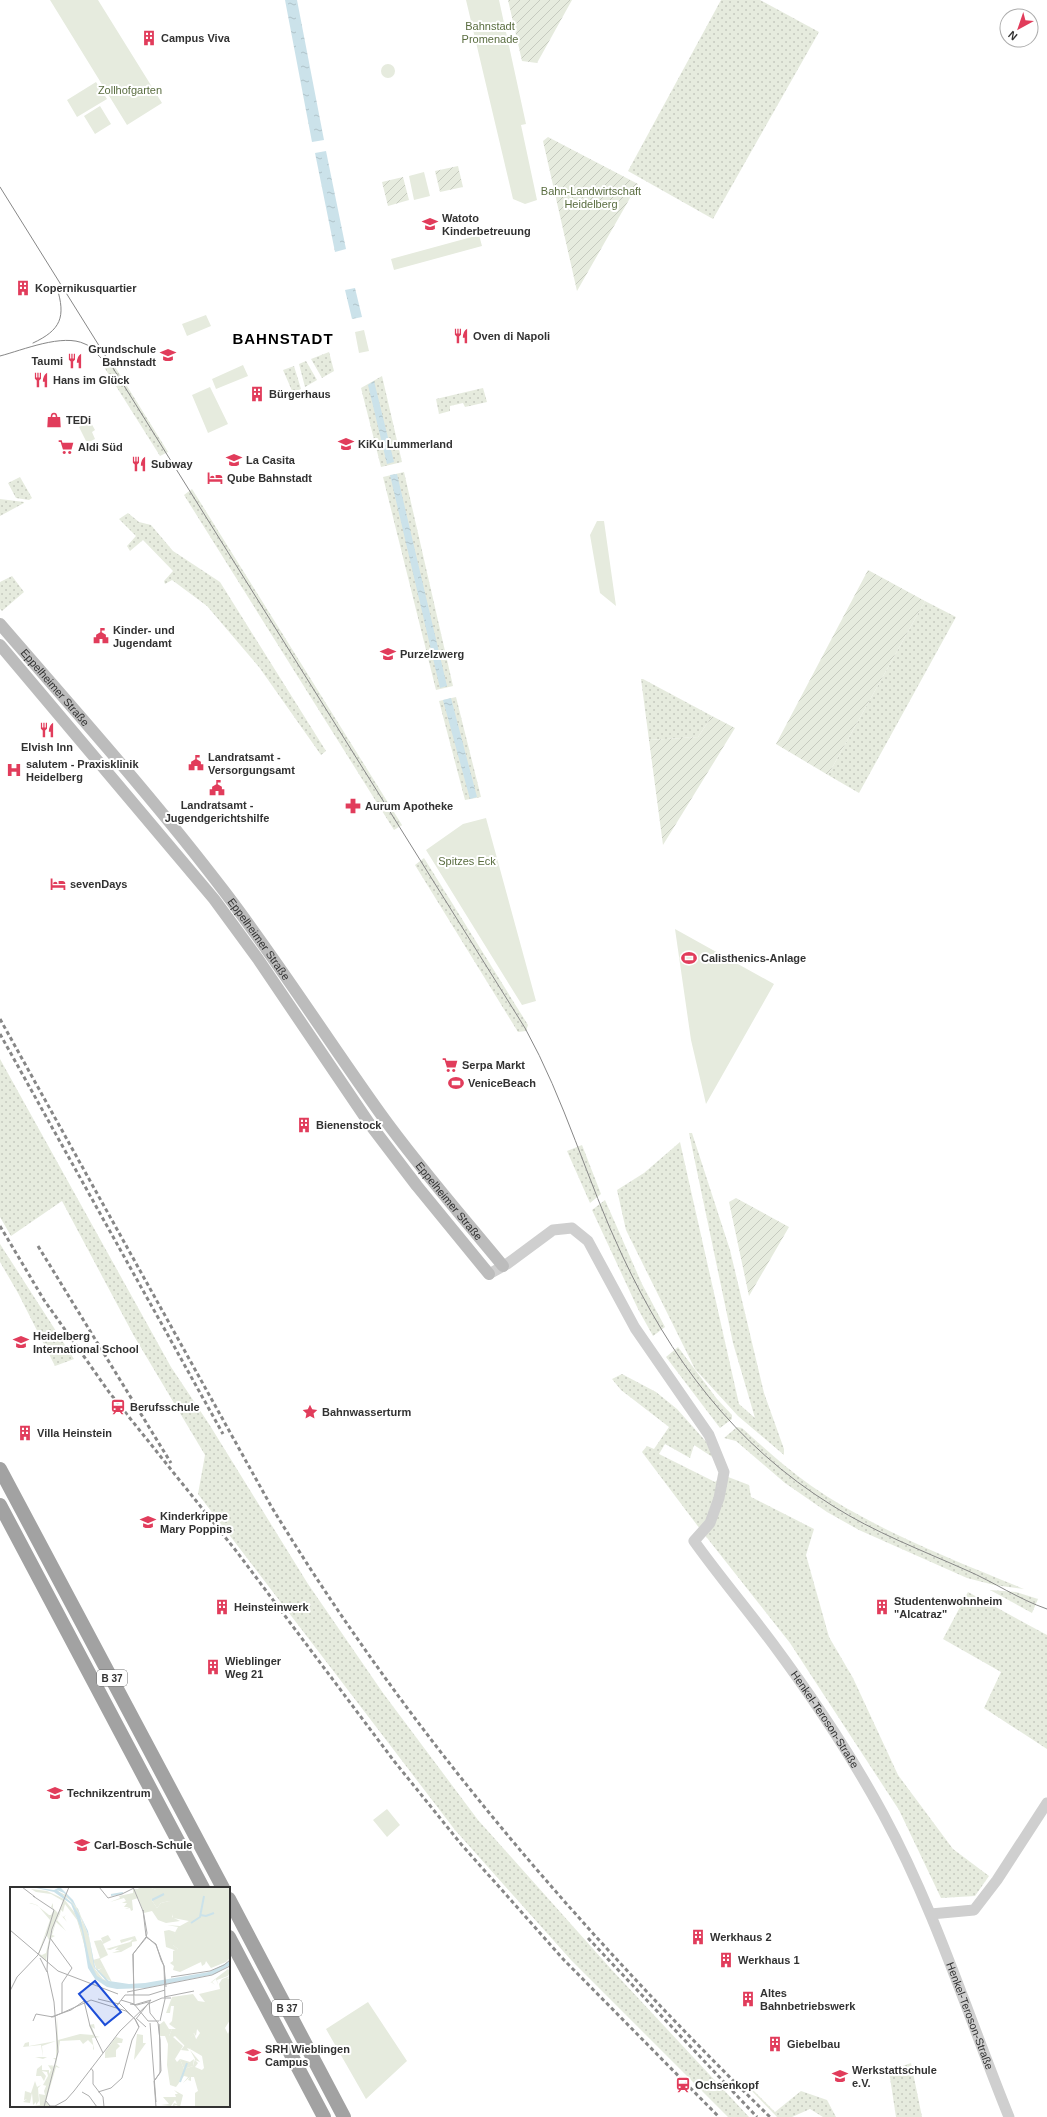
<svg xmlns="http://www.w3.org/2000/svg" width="1047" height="2117" font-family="Arial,sans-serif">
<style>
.grass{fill:url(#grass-dots)}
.park{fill:#e6ebde}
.garden{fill:url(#garden-furrows)}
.water{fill:url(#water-ripples)}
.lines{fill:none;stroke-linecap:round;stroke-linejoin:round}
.tertiary{stroke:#cfcfcf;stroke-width:11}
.secondary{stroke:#bcbcbc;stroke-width:12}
.trunk{stroke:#a2a2a2;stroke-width:14}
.tram{stroke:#878787;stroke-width:1}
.rail{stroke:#878787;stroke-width:3;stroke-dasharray:4 3;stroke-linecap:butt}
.labels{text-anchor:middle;stroke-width:4;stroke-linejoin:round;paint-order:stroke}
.shield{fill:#fff;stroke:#707070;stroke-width:1}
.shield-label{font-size:10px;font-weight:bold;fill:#323232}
.park-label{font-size:11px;fill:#5a6d40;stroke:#fff}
.poi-label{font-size:11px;font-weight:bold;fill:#323232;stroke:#fff;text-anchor:start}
.street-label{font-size:11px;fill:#323232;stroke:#fff}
.district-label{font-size:15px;font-weight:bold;letter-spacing:1px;fill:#000;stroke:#fff}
.inset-river{fill:none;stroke:#cbe2ea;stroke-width:2}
.inset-road{fill:none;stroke:#adadad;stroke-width:1}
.view{fill:#1d4ed8;fill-opacity:0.15;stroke:#1d4ed8;stroke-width:2}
.inset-edge{fill:none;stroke:#323232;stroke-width:2}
</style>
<defs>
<pattern id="grass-dots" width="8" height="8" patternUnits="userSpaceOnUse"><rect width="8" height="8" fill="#e6ebde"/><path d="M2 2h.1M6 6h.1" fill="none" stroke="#c6cabf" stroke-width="1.8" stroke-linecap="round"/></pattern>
<pattern id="garden-furrows" width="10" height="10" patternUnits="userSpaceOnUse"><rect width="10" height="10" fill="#e6ebde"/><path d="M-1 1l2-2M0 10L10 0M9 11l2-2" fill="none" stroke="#c6cabf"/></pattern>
<pattern id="water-ripples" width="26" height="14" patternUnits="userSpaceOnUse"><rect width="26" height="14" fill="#cbe2ea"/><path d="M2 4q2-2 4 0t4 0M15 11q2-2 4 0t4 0" fill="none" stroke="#afc2c9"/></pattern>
</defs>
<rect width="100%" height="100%" fill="#fff"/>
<!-- grass -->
<path class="grass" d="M721,0H760L819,32L713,219L628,171Z
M329,352L334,371L322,378L311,359Z
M306,361L317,380L305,387L299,364Z
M112,362L168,452L160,456L104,367Z
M294,366L301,389L293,393L283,370Z
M382,376L402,462L381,467L361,388Z
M483,388L487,402L465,407L463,403L450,406V411L439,414L436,399Z
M404,472L453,686L436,690L383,477Z
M20,477L32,498L29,500L16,498L8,483Z
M192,489L402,825L394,830L184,495Z
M0,499L24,502V503L0,516Z
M128,513L139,522L151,525L173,551L220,582L326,751L321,755L259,667L207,606L172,580L165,584L164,581L173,571L143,540L130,551L127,546L136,536L119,519Z
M12,576L24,592L2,611L0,609V582Z
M925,601L956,617L859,793L828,775Z
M641,679H643L712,716L698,737L649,740Z
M456,697L481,797L465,800L439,701Z
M424,858L528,1025L526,1031L518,1032L415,865Z
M0,1059L171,1367L209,1424L308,1584L383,1693L478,1820L611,1969L749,2117H728L571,1960L455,1830L198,1494L205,1455L134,1336L62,1201L11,1236L0,1217Z
M689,1133H692L730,1250L764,1393L784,1449V1455L738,1416L695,1369L626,1230L617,1190L644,1173L680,1142L739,1404L755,1418L733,1343Z
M582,1145L601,1194L590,1203L567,1151Z
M605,1200L642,1284L665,1327L653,1336L638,1309L592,1210Z
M0,1244L74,1359L55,1366L18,1293L0,1262Z
M678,1347L717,1399L732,1415V1419L720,1428L666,1357Z
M622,1374L656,1392L677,1409L718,1455L717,1460L694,1445L690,1458L665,1444L659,1454L715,1482L723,1475L749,1485L751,1497L814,1529L806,1555L829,1637L853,1678L898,1775L953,1849L989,1876L975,1896L941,1898L899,1810L790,1643L700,1529L642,1452L647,1446L654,1449L669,1427L621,1390L612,1379Z
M737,1427L742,1428C764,1448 786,1468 810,1485C875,1530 951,1559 1024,1589L994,1585L967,1578L859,1530L827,1512L785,1483L736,1441L724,1438Z
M990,1590L1016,1592L1038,1599L1032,1613Z
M968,1592L1047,1635V1749L984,1708L1001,1672L943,1639Z
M911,2063L922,2117H896L889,2071Z
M751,2088L775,2112L801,2091L827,2100L836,2117H823L810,2109L792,2117H777L750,2089Z"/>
<!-- park -->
<path class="park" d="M50,0H98L162,103L127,125Z
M466,0H499L526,124L521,125L537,200L525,204L513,199Z
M381 71a7 7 0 1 1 14 0a7 7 0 1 1-14 0Z
M96,82L107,99L77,117L67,100Z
M100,106L111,124L95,134L84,116Z
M424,172L430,196L414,200L409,176Z
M479,235L482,246L394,270L391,259Z
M206,315L211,326L187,336L182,324Z
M364,330L369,351L359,353L355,332Z
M243,365L248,376L216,389L212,379Z
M210,387L228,424L208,433L192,395Z
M90,421L95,430L92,432L95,439L87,443L79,427Z
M597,521H604L616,606L600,593L590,535Z
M486,818L536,1001L522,1005L426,850L463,824Z
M675,929L774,984L706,1104L691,1040Z
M387,1809L400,1825L387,1837L373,1820Z
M368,2002L407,2061L366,2099L326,2029Z"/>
<!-- garden -->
<path class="garden" d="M508,0H572L537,63L522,61Z
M548,137L638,184L577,291L543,141Z
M458,166L463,187L440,192L435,171Z
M403,177L409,200L388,206L382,182Z
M868,570L925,601L828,775L776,744Z
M712,716L735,728L663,845L649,740L698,737Z
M736,1198L789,1227L749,1296L729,1202Z"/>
<!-- water -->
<path class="water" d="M285,0H297L324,140L312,142Z
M326,151L346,249L335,252L315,153Z
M355,288L362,317L352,319L345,290Z
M374,381L394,462L387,464L368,385Z
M397,474L447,686L440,688L390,475Z
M451,698L477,797L470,799L443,700Z"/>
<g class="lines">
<!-- tertiary -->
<g class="tertiary">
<path id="s1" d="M489,1274L507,1264L553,1230L572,1228L588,1241L635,1328L709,1435L724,1472L719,1498L710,1523L694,1541C719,1576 747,1609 773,1644C813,1698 851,1755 883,1814C935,1910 968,2016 1009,2117"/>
<path d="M931,1914L974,1910L997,1880L1047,1803"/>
</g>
<!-- secondary -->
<g class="secondary">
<path id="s2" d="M0,624C76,712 154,799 224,891C279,963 327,1039 380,1113C418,1166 461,1215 503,1266"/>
<path d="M0,645L214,899L258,959L369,1123L417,1186L489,1274"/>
</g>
<!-- trunk -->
<path class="trunk" d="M0,1469L223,1888
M0,1505L203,1888
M229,1899L344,2117
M229,1937L324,2117"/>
<!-- tram -->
<path class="tram" d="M0,187L525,1028C565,1100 587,1181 622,1255C670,1358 734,1445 833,1506C874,1532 921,1550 966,1570C994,1582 1018,1599 1047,1609
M33,343C61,330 66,317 57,288
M0,356C23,350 63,333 85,344C91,346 96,353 101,358"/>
<!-- rail -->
<path class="rail" d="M0,1019L271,1506C410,1735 580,1931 770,2117
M0,1034L223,1434
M0,1226L44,1300L109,1392L237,1552L394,1761L461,1844L564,1960L719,2117
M38,1246L171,1463
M588,1938L757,2117"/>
</g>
<!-- icons -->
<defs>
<symbol id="building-bare" viewBox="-9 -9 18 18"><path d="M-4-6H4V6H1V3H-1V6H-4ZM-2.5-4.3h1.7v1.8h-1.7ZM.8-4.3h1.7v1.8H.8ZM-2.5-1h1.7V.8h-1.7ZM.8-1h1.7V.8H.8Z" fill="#e13c5b" stroke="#fff" stroke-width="2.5" paint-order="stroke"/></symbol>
<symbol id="school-bare" viewBox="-9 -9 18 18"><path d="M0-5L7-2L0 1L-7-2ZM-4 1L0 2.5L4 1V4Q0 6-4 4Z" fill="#e13c5b" stroke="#fff" stroke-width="2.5" paint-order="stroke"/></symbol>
<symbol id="restaurant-bare" viewBox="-9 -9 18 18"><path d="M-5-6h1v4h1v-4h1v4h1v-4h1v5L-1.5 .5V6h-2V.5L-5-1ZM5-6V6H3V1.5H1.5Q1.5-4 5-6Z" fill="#e13c5b" stroke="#fff" stroke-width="2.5" paint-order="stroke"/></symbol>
<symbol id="shop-bare" viewBox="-9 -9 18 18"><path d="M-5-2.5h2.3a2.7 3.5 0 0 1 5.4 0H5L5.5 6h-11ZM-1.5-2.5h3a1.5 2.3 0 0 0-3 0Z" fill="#e13c5b" stroke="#fff" stroke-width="2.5" paint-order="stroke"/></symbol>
<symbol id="supermarket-bare" viewBox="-9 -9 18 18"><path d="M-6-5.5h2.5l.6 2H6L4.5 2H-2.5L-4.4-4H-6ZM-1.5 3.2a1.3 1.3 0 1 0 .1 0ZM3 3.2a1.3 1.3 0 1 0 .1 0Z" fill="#e13c5b" stroke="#fff" stroke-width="2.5" paint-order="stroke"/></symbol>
<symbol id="hotel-bare" viewBox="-9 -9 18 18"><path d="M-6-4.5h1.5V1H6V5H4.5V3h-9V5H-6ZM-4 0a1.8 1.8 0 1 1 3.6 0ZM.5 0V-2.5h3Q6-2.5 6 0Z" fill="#e13c5b" stroke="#fff" stroke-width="2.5" paint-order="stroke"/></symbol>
<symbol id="civic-bare" viewBox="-9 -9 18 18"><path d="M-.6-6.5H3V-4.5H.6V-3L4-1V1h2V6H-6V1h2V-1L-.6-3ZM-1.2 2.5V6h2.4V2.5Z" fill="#e13c5b" stroke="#fff" stroke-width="2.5" paint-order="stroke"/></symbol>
<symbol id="hospital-bare" viewBox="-9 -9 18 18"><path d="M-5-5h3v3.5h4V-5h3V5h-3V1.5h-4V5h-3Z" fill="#e13c5b" stroke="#fff" stroke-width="2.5" paint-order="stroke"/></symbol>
<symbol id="pharmacy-bare" viewBox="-9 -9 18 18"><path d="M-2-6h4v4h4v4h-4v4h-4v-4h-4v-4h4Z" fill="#e13c5b" stroke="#fff" stroke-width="2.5" paint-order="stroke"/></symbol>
<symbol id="stadium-bare" viewBox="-9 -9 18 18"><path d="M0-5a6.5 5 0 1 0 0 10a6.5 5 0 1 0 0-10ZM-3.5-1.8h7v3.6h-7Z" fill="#e13c5b" stroke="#fff" stroke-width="2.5" paint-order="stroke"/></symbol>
<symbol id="station-bare" viewBox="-9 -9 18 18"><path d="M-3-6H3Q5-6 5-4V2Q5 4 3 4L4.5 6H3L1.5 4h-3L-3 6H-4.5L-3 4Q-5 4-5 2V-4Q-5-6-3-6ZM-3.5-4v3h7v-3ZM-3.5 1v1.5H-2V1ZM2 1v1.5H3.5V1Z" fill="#e13c5b" stroke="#fff" stroke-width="2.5" paint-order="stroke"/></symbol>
<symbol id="sight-bare" viewBox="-9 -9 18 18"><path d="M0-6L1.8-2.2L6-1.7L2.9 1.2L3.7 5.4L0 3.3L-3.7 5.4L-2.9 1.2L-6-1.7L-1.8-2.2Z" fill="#e13c5b" stroke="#fff" stroke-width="2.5" paint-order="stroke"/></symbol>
<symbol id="university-bare" viewBox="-9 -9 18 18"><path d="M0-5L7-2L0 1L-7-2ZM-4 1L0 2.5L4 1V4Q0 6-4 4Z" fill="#e13c5b" stroke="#fff" stroke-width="2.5" paint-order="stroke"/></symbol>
</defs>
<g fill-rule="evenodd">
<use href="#building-bare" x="138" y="27" width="22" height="22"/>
<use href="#school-bare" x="419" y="213" width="22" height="22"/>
<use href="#building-bare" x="12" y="277" width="22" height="22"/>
<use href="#restaurant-bare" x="450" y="325" width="22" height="22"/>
<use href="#school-bare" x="157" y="344" width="22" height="22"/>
<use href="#restaurant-bare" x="64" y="350" width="22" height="22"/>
<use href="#restaurant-bare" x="30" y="369" width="22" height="22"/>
<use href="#building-bare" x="246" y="383" width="22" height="22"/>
<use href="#shop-bare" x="43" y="409" width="22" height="22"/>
<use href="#school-bare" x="335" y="433" width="22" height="22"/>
<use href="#supermarket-bare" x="55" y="436" width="22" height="22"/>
<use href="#school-bare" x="223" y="449" width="22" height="22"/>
<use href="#restaurant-bare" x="128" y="453" width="22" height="22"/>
<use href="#hotel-bare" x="204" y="467" width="22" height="22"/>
<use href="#civic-bare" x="90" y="625" width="22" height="22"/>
<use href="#school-bare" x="377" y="643" width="22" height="22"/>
<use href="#restaurant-bare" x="36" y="719" width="22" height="22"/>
<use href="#civic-bare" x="185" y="752" width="22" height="22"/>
<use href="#hospital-bare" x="3" y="759" width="22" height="22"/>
<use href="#civic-bare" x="206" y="777" width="22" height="22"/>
<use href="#pharmacy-bare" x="342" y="795" width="22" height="22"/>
<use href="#hotel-bare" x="47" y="873" width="22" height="22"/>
<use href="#stadium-bare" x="678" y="947" width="22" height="22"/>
<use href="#supermarket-bare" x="439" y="1054" width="22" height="22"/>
<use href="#stadium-bare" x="445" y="1072" width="22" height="22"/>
<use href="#building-bare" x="293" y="1114" width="22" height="22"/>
<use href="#school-bare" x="10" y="1331" width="22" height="22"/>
<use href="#station-bare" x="107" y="1396" width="22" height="22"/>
<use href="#sight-bare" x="299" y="1401" width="22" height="22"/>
<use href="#building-bare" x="14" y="1422" width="22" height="22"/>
<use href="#school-bare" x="137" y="1511" width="22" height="22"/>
<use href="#building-bare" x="211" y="1596" width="22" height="22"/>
<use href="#building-bare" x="871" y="1596" width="22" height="22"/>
<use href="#building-bare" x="202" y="1656" width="22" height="22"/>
<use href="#school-bare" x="44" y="1782" width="22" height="22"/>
<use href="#school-bare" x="71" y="1834" width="22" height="22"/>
<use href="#building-bare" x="687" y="1926" width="22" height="22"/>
<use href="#building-bare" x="715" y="1949" width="22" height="22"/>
<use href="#building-bare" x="737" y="1988" width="22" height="22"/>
<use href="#building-bare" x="764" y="2033" width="22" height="22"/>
<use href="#university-bare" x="242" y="2044" width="22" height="22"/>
<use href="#school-bare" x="829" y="2065" width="22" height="22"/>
<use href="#station-bare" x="672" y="2074" width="22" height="22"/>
</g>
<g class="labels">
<!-- shield labels -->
<g class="shield">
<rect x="97" y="1670" width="30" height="16" rx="3"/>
<rect x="272" y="2000" width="30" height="16" rx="3"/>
</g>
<g class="shield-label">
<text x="112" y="1682">B 37</text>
<text x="287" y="2012">B 37</text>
</g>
<!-- park labels -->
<g class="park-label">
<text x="490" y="30">Bahnstadt<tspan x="490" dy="13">Promenade</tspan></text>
<text x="130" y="94">Zollhofgarten</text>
<text x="591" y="195">Bahn-Landwirtschaft<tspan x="591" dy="13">Heidelberg</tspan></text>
<text x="467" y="865">Spitzes Eck</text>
</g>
<!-- poi labels -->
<g class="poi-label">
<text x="161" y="42">Campus Viva</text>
<text x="442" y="222">Watoto<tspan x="442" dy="13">Kinderbetreuung</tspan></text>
<text x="35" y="292">Kopernikusquartier</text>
<text x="473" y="340">Oven di Napoli</text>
<text x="156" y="353" text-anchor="end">Grundschule<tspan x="156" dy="13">Bahnstadt</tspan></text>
<text x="63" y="365" text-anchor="end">Taumi</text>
<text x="53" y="384">Hans im Glück</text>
<text x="269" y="398">Bürgerhaus</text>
<text x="66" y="424">TEDi</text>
<text x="358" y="448">KiKu Lummerland</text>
<text x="78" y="451">Aldi Süd</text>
<text x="246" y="464">La Casita</text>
<text x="151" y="468">Subway</text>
<text x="227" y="482">Qube Bahnstadt</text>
<text x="113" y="634">Kinder- und<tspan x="113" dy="13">Jugendamt</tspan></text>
<text x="400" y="658">Purzelzwerg</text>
<text x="47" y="751" text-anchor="middle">Elvish Inn</text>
<text x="208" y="761">Landratsamt -<tspan x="208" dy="13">Versorgungsamt</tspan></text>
<text x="26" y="768">salutem - Praxisklinik<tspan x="26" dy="13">Heidelberg</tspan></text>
<text x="217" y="809" text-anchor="middle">Landratsamt -<tspan x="217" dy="13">Jugendgerichtshilfe</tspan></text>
<text x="365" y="810">Aurum Apotheke</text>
<text x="70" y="888">sevenDays</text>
<text x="701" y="962">Calisthenics-Anlage</text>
<text x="462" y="1069">Serpa Markt</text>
<text x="468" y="1087">VeniceBeach</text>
<text x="316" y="1129">Bienenstock</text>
<text x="33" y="1340">Heidelberg<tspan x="33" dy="13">International School</tspan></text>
<text x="130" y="1411">Berufsschule</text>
<text x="322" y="1416">Bahnwasserturm</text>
<text x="37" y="1437">Villa Heinstein</text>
<text x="160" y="1520">Kinderkrippe<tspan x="160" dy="13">Mary Poppins</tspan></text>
<text x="894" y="1605">Studentenwohnheim<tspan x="894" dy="13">"Alcatraz"</tspan></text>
<text x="234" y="1611">Heinsteinwerk</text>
<text x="225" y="1665">Wieblinger<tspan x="225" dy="13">Weg 21</tspan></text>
<text x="67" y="1797">Technikzentrum</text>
<text x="94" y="1849">Carl-Bosch-Schule</text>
<text x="710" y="1941">Werkhaus 2</text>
<text x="738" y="1964">Werkhaus 1</text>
<text x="760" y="1997">Altes<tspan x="760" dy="13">Bahnbetriebswerk</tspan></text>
<text x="787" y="2048">Giebelbau</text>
<text x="265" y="2053">SRH Wieblingen<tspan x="265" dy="13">Campus</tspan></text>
<text x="852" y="2074">Werkstattschule<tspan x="852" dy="13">e.V.</tspan></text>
<text x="695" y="2089">Ochsenkopf</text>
</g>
<!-- street labels -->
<g class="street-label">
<text dy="4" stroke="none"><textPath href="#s2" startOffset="84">Eppelheimer Straße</textPath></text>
<text dy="4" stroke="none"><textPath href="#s2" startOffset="408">Eppelheimer Straße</textPath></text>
<text dy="4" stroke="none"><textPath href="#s2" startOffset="732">Eppelheimer Straße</textPath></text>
<text dy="4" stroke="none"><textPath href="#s1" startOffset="685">Henkel-Teroson-Straße</textPath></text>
<text dy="4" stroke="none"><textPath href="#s1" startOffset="1016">Henkel-Teroson-Straße</textPath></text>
</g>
<!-- district labels -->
<g class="district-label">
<text x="283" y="344">BAHNSTADT</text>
</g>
</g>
<!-- overview -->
<g transform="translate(10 1887)">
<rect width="220" height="220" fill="#fff"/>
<path d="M21,2L37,4L54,12L65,26L72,44V49L67,33L55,17L53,25L51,23L50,27L53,30L56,28L58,31L56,28L54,30L57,35L50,27L47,33L52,39L56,36L52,39L56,44L46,35L42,48L45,49L41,51L45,57L40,51L44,39L54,15L41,45L36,74L20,60L28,67L40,33L29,20L26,18L19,16L16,14L19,16H21L27,18L29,20L39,28H41L44,23L41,20L43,16V21L48,26L50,22L47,20L50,22L53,14L41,7L26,5ZM36,47L39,53L36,66L32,68L29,67ZM47,129L48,153L70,147L83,148L79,138L84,137L85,142L82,140L85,149L90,150L82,151L84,162L83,163V158L78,153L73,157L70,153L50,154L46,178L50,181L46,180L36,214L41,220L23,219L30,218L29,207L35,208L34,204L44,180L39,178L45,179L46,173L43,171H46V154L32,159L33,170H37L33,172L25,170H33L31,158L13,160L15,156L19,155V159L46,154ZM184,146L187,155L180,162L177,161L179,164L171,163ZM170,172L180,175L184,172L183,179L174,182Z" fill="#e6ebde" fill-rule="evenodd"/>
<path d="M139,0H220V71L216,75L201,81L196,74L195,77L192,79L191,75L170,85L163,83L164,79L160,76L163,74V64L168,62L163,58V49L168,40L157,38L170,39L179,34L163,31L159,14L151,16L147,21L141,12L146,3ZM45,3L56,8L68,22L79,50L85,82L93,92L104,97L94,94L85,87L78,67L77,69L65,23L73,41L77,61L75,46L71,32L60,13ZM218,82L220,85L218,89L207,93L208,98L206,92L202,95L205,98L201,95L196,99ZM220,89L217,92L220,91V133L215,141L218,147L220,141V220H185V206L188,204L184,190H181V194L178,193L180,190L173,196L178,190L174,189L166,200L160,198L157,178L158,157L155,149H159L162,142H159H166L159,137L162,134L164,119H161L160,126H156L162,110L183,107L188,114L195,115L189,107L210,102L209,97L212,92ZM187,142L190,146L180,162L192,169L194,181L192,183L185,180L188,176L185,173L190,175L180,163L185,172L183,179L174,182L170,172L167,175L165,172L173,159L163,150L165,149L176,160L182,149L184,146L186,149Z" fill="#e6ebde" fill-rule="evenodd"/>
<path d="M154,134L159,142H162L159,149H150L149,138Z" fill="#e6ebde"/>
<path d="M65,19L76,45L84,82L92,93L103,97L106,101L89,94L79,77ZM98,48L101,53L93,57L98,68L90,72L102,95L92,89L87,84L92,81L87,83L83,73L90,71L84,54L91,53L93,56L91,51ZM106,150L113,152L112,156H107L110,159L106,163V170L95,171V165Z" fill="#e6ebde"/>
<path d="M127,0H139L146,3V8L141,12L147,21L151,16L159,14L164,22L162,30L170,34L156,36L148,33L142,24L134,26L128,11L122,13L123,23L121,24L120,21L115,22L119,20H114L117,16H112L116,14L114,11L100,15L110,11L109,9L123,6V2H129ZM159,43L165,45L163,58L168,62L167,64L156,60L154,44ZM125,49L127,54L122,55V59L111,65L102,66L110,63H105L108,60L100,63L96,62L120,55L123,52L111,56L110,53ZM127,147L133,148V156H136L124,173ZM32,178V183H39V187L41,183L38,178L44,180L37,199L33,198L38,189L37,185L32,184L36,189L34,194L31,189H26L27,182ZM25,194L27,200L31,198L28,201L29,214L26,218V215L23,218L22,206L20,216L13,215L17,212L14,213L15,204L21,206ZM164,203L173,208L170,220L166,218L162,220L164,216L167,217L165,213L161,219L151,218L159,217L153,210H166L165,207H168Z" fill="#e6ebde"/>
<path d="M22,0L44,3L50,0L63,13L78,44L85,80L99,94L119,97L135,96L199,85L220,74V78L205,87L136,101L107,102L97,100L85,92L78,81L72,44L61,17L44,5ZM47,3L54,6L68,22L79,50L84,80L97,95L87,89L80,75L70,29L62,16Z" fill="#cbe2ea" fill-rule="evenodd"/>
<path class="inset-river" d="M101,8L113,6M142,13L154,7M190,28L196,29L204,26M181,36L190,30L194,9M170,195L177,176"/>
<path class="inset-road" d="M12,0L25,10M89,0L98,11L112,7L124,1M123,0L133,24M23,9L44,23L37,47M133,23L137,46L136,51L123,67L124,117L138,134H149M133,23L136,49L146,58L154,79L156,100M0,43L48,84L108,107M136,50L146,57L151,73M40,51L62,81M30,71L37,85M161,90L200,84L214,78L220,73M0,104L7,90L28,68L37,47M117,105L202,88L220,79M124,108L123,67L136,50M154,110L184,104M88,112L109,117M111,113L124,117M139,114L140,126L148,136L150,153V186L144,194L146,220M109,116L125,132L129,140M120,117L127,118L138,115M124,118L141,113M105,121L115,108H139L155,103M52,126V96L62,81M41,130L61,123L74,114L80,139L93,166M126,131L136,140M126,132L141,113M23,134L26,127L43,130L81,113L116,124L125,132L129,140L122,153L112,191L101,201L88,205M150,134L155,112L154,79L151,73M140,136L146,215M81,181L83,184V197L93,210L94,220M145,193L151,184L149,137M64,204L110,144L138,117L152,111H161M72,205L79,209L87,220M36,214L40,219H45L56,213L64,204M30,220H34L48,165L44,115L37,83L38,63L42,42L59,0"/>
<path class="view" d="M85,94L111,125L95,138L69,107Z"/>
<rect width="220" height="220" class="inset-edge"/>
</g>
<!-- north arrow -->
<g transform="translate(1019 28) rotate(220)"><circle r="19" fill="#ffffff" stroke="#adadad"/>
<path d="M0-3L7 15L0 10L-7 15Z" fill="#e13c5b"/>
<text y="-6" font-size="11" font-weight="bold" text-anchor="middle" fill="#323232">N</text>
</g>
</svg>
